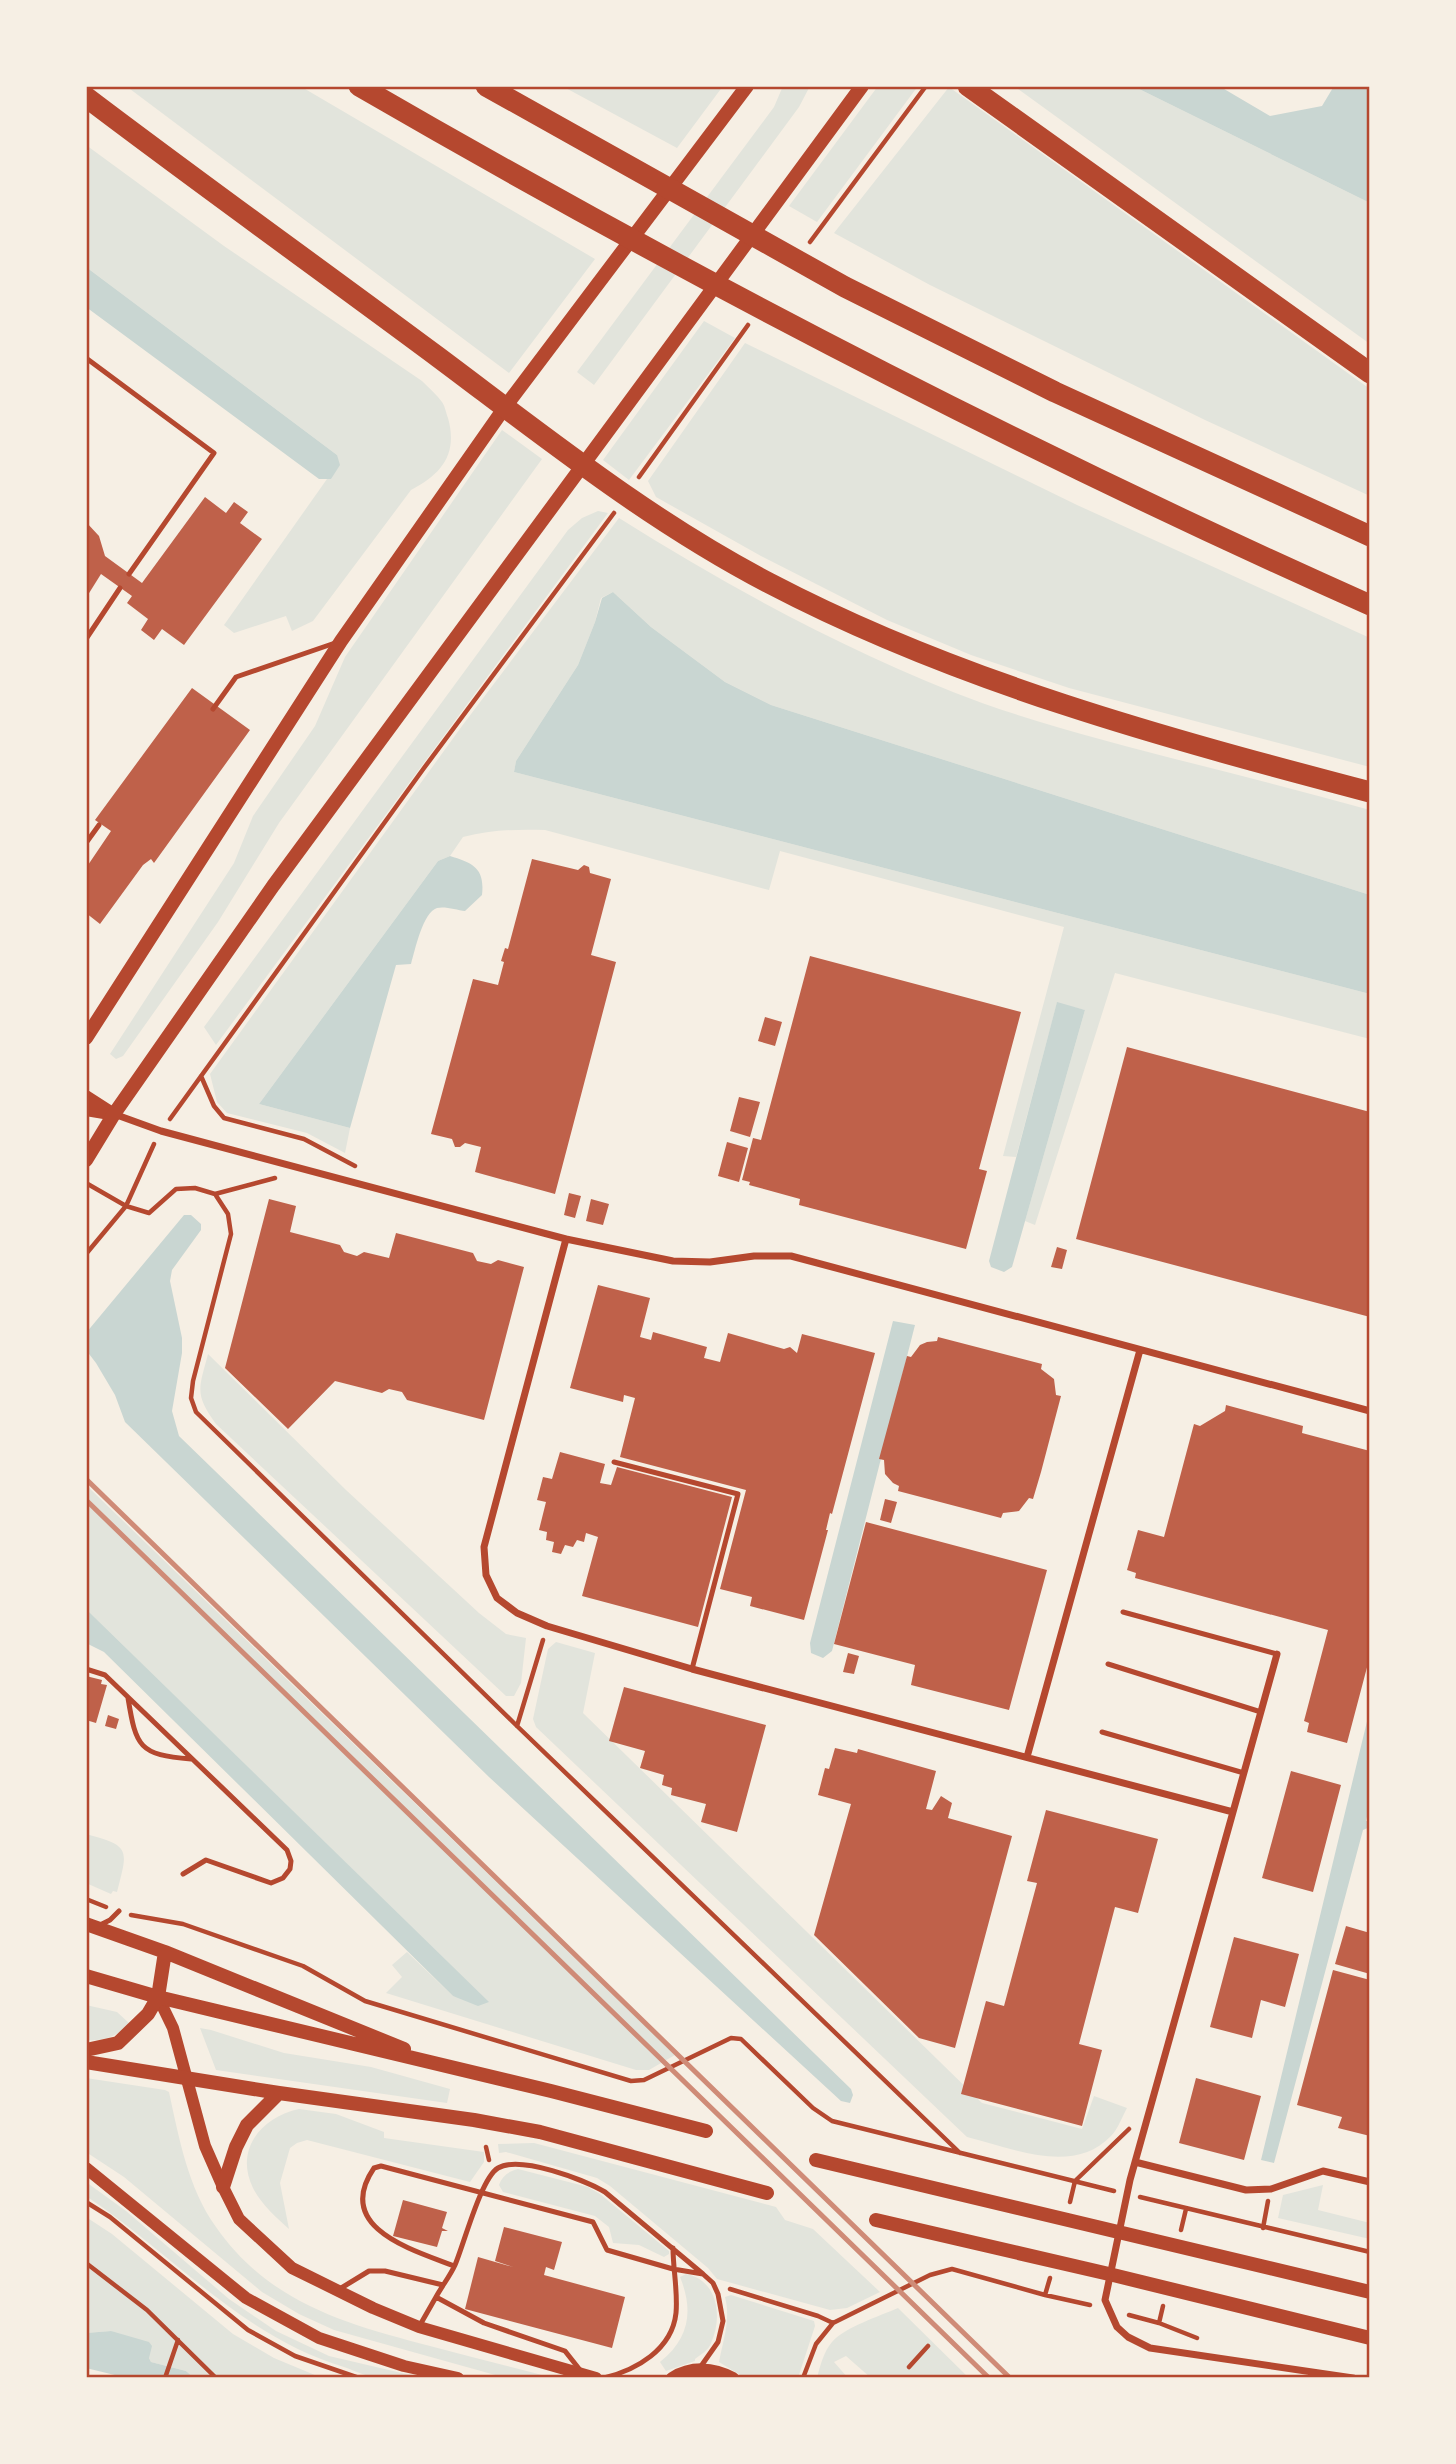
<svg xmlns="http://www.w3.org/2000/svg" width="1456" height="2464" font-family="'PT Sans',sans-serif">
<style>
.green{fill:#e2e4dc}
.water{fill:#c9d6d2}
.building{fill:#bf614a}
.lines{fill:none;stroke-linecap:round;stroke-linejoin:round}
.path{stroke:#b5482f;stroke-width:4.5}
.service{stroke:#b5482f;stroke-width:5}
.minor{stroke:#b5482f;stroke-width:7}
.tertiary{stroke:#b5482f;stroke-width:12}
.secondary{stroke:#b5482f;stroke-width:14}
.motorway{stroke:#b5482f;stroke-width:21}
.rail{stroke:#cf8b77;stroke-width:5}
.neatline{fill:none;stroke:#b5482f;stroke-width:2.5}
</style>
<rect width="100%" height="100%" fill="#f6efe4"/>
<!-- green -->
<path class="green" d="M126,86H300L595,259L509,373Z
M562,86H723L677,148Z
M783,86H810L799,107L594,385L577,372L774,107Z
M878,86H918L817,222L789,206Z
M1014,86H1133L1370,203V344Z
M949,87L1370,389V496L1205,420L930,285L834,233Z
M86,145L224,246L422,381C429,388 437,395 442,402C445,406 446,413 448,418C458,454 442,474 411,490L313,621L292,631L286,616L234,633L224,625L327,479H331L337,455L86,267Z
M704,321L735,338L629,480L603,460Z
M745,343L1077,505L1370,638V767L1069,688L971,655L887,620L761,556L656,497L648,481Z
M502,430L542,459L279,823L218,922L123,1056L116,1059L110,1054L234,863L253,816L315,726L345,657Z
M598,511L608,513L216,1045L204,1027L568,530L582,518Z
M619,518C735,591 854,655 982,703C1050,727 1121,745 1191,763C1251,778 1311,794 1370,810V895L771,705L725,682L651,627L613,592L601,598L595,622L578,665L516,761L514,772L1370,994V1039L1115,973L1035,1225L1025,1221L1085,1010L1057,1003L1016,1157L1003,1156L1064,927L780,851L769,890L545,830C517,829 491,830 463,837L450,856L438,861L259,1104L350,1128L345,1153L307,1133L227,1113L217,1102L210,1074L462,726Z
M208,1354L346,1490L479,1613L506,1634L526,1638L521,1683L514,1696H506L216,1424C194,1393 199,1389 208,1354Z
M86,1485L675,2055L649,2070H636L386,1993L402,1977L392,1965L407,1952L453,1996L488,2002L86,1609Z
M556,1642L595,1653L583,1713L982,2103L1082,2129L1094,2096L1127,2108C1122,2117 1118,2129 1111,2136C1073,2176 1012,2148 967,2137L536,1727L533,1719L548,1649Z
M86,1834C131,1846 128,1849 117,1892L113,1891L111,1894L86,1883Z
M86,2005L117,2012L130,2024C115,2037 105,2041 86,2040Z
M200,2028L211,2030L284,2053L371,2067L450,2089L447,2103L216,2070Z
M86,2078L165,2090L169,2092C179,2138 188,2188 216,2227C269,2303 346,2324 430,2346C471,2357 512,2367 553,2378H506L334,2330L299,2314L262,2292L124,2177L86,2152Z
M299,2109L336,2114L384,2132V2138L484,2152V2162L470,2182L307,2140L297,2143L290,2148L280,2183L289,2229C276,2217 261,2204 253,2188C234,2149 262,2117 299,2109Z
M534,2143L776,2207L785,2220L813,2229L880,2292L847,2308L830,2310L717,2279L708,2268L610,2186L597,2178L506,2152L499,2153L498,2144Z
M518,2169L588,2187L600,2194L669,2251V2254L664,2257L639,2245L613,2243L609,2227L595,2216L503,2192L499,2185C502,2176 509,2171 518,2169Z
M86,2182L126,2211L229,2299L276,2331L329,2356L423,2378C409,2378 393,2380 380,2378C368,2377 355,2371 344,2367C240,2335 174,2255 86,2196Z
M1323,2185L1318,2210L1370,2223V2239L1278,2218L1283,2195Z
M86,2217L112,2234L233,2334L274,2358L322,2378H194L186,2371L151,2362L149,2358L111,2331L86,2333Z
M686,2274C718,2280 723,2317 711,2343C709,2350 700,2355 695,2359V2361L666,2371L660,2362C689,2339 694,2311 680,2277Z
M731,2295L814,2321L815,2326L798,2378H745L719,2362C723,2340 731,2320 725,2297Z
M898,2308L969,2378H871L846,2356L834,2362L848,2378H817C820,2366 824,2351 832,2342C845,2327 880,2316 898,2308Z"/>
<!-- water -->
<path class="water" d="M1133,86H1219L1270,116L1322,106L1334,86H1370V203Z
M86,267L337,455L340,465L331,479H319L86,307Z
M613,592L651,627L725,682L771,705L1370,895V994L514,772L516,761L578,665L595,622L602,598Z
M450,856C473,863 485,868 482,895L465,911C457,910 445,906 437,908C423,912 415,950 411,964L396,965L350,1128L259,1104L438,861Z
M1057,1002L1085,1010L1012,1267L1004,1272L991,1267L989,1261Z
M184,1215H191L201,1224V1230L172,1270L170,1281L182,1338V1353L172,1411L179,1436L851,2089L853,2095L850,2103L841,2101L489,1777L125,1422L115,1395L96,1363L86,1350V1333Z
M893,1321L915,1325L832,1651L823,1658L811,1653L810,1643Z
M86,1609L489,2002L478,2006L453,1996L104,1652L86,1643Z
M1370,1709V1804L1366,1821H1370V1827L1363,1830L1274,2163L1261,2160Z
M111,2331L149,2342L152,2346L149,2358L151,2362L186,2371L194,2378H127L86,2368V2333Z"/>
<!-- building -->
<path class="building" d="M205,497L226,513L234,502L248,512L240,523L262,539L184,645L162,629L154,640L141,630L148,619L127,603L132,596L101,574L86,598V522L99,536L105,556L142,583Z
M192,688L250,730L154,863L151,859L143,865L100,924L86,913V868L111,831L95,820Z
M532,859L578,870L584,865L589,867L590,873L611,879L591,955L616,962L555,1194L475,1172L481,1147L465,1143L460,1147H455L452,1139L431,1134L473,979L498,985L504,962L501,961L505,948L508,949Z
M810,956L1021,1012L979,1169L987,1171L966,1249L799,1205L800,1199L749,1185L750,1182L742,1180L753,1138L761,1140Z
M765,1017L782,1022L775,1046L758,1041Z
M1127,1047L1370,1112V1317L1076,1239Z
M739,1097L760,1102L750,1137L730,1131Z
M727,1142L748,1148L739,1182L718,1176Z
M569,1193L581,1196L575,1218L564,1215Z
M269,1199L296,1206L290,1232L340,1245L344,1252L357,1256L364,1252L389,1258L396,1233L473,1253L477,1261L491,1264L498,1260L524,1267L484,1420L407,1400L402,1392L389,1389L382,1393L335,1381L288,1429L225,1368Z
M591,1199L609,1204L603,1225L586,1221Z
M1057,1247L1067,1250L1062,1269L1051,1267Z
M598,1285L650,1298L640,1337L651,1340L653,1332L707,1347L704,1358L720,1362L728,1333L784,1349L790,1347L797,1353L802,1334L875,1353L832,1514L830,1513L826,1530H828L804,1620L750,1606L752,1597L720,1589L746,1490L620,1457L635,1398L624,1395L623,1402L570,1388Z
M938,1337L1042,1364L1041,1369L1054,1379L1056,1395L1061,1396L1041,1472L1033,1499L1029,1498L1019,1511L1003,1513L1001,1518L898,1491L899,1486L893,1483L885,1474L884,1460L879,1459L907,1356L911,1357L920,1345L927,1342L937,1341Z
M1226,1405L1303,1426L1302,1433L1370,1451V1656L1347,1743L1307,1732L1309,1723L1304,1721L1328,1630L1135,1578L1136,1573L1127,1570L1138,1530L1164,1537L1194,1424L1200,1426L1225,1411Z
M560,1452L605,1464L600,1483L611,1485L617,1467L732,1497L698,1627L582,1596L598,1537L586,1533L584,1542L577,1540L573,1547L565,1545L561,1554L552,1552L554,1542L546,1540L547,1532L539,1530L546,1502L537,1500L543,1477L552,1479Z
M885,1499L897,1502L891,1523L880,1520Z
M866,1522L1047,1570L1009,1710L911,1685L915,1665L834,1644Z
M848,1653L859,1656L854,1674L843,1672Z
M86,1676L102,1680L101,1684L107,1685L96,1723L86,1720Z
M624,1687L766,1725L737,1832L701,1822L706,1804L671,1795L672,1788L662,1785L664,1775L640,1768L645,1751L609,1741Z
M108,1715L119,1719L116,1729L105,1726Z
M835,1748L857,1753L858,1749L936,1771L926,1809L932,1810L941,1796L952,1803L948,1818L1012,1836L955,2048L919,2038L814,1935L851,1804L818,1795L825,1768L829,1769Z
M1291,1771L1341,1785L1313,1892L1262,1878Z
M1046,1810L1158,1839L1138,1913L1115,1907L1079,2044L1102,2050L1082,2126L961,2094L986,2001L1004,2006L1037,1883L1027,1881Z
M1346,1926L1370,1933V1974L1335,1964Z
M1234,1937L1299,1954L1285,2007L1261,2000L1252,2038L1210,2027Z
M1333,1970L1370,1980V2136L1338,2128L1342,2117L1297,2105Z
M1196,2078L1261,2096L1244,2160L1179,2143Z
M403,2200L447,2212L442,2228L448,2231H442L437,2247L393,2236Z
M504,2227L562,2242L554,2270L546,2267L544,2275L625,2297L612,2348L465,2309L478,2257L513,2267L495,2261Z"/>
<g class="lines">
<!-- path -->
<path class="path" d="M810,242L926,86
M639,477L748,325
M201,1076L214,1106L224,1118L304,1139L355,1166
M170,1119L424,768L614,513
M86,1183L126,1206L149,1213L176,1189L195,1188L215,1194L228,1214L231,1234L193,1381L191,1398L196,1412L517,1726L960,2153
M215,1194L275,1178
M86,1254L126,1206L154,1144
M517,1726L543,1640
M86,1899L106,1907
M131,1915L183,1924L303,1966L365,2001L631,2081L644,2080L731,2038L741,2039L813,2108L832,2121L1114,2191
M486,2147L489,2160
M1140,2197L1370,2252
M86,2202L110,2217L248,2330L295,2356L359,2378
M1070,2202L1075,2181L1129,2129
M1263,2228L1268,2201
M1181,2230L1186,2209
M86,2263L147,2310L216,2378
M730,2289L818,2316L833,2323
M1045,2295L1050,2278
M1129,2315L1159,2323L1197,2338
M1159,2323L1163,2306
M909,2367L928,2346
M165,2378L178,2340
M803,2378L816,2344L833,2323L930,2275L952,2269L1045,2295L1090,2305"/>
<!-- service -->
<path class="service" d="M86,358L214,453L129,574
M86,639L120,588
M213,709L236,677L335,643
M86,843L99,825
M614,1462L738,1494L692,1669
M1123,1612L1277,1654
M1108,1664L1261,1712
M86,1669L105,1675L287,1850L291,1861L290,1869L283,1878L271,1883L206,1860L183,1874
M128,1698C136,1747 139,1755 191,1759
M1102,1732L1244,1773
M100,1925L110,1920L119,1911
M454,2266C413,2250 333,2228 374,2168L381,2166L593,2222L607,2250L673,2269L703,2274L713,2283L718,2294L723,2321L718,2342L699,2369
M338,2290L369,2271H385L443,2285
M436,2297C442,2286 450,2276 455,2265C464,2244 481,2178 498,2168C520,2155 585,2180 605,2192L703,2274
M420,2325L436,2297L484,2323L565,2351L580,2370
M604,2378C636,2370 672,2350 676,2313C678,2292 673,2269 673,2248"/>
<!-- minor -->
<path class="minor" d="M114,1114L161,1131L566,1239L673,1261L710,1262L754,1256H791L1370,1411
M566,1239L484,1547L486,1575L497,1598L517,1613L547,1626L692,1669L1233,1812L1130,2180L1105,2300L1117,2327L1128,2337L1150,2348L1353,2378
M1027,1757L1140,1350
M1233,1812L1277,1654
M1135,2162L1246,2190L1271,2189L1323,2171L1370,2182"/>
<!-- tertiary -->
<path class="tertiary" d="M86,1096L114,1114
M86,1110L110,1114
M158,1997L173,2028L205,2146L223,2187L239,2219L292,2268L373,2308L419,2327L596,2378
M86,2168L246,2298L319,2338L404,2366L458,2378
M672,2378C691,2366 713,2367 733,2378"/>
<!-- secondary -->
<path class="secondary" d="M86,1038L341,641L505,407L747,86
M86,1160L114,1114L273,886L862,86
M86,1924L165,1952L404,2049
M86,1976L158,1997L551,2091L706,2131
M86,2050L118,2043L148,2014L158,1997L165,1952
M86,2062L279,2093L474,2120L540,2132L767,2193
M816,2160L1370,2292
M223,2187L236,2147L247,2125L279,2093
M876,2220L1109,2274L1370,2338"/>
<!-- motorway -->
<path class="motorway" d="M359,86C687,276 1024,451 1370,605
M486,86L845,287L1055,392L1370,536
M968,86L1370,373
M86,97C202,185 321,270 438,357C545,437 650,521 769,583C958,682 1165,738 1370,792"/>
<!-- rail -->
<path class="rail" d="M86,1479L1010,2378
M86,1500L989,2378"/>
</g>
<!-- border -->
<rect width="1456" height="2464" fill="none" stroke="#f6efe4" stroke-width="175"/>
<rect x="88" y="88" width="1280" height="2288" class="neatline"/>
</svg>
